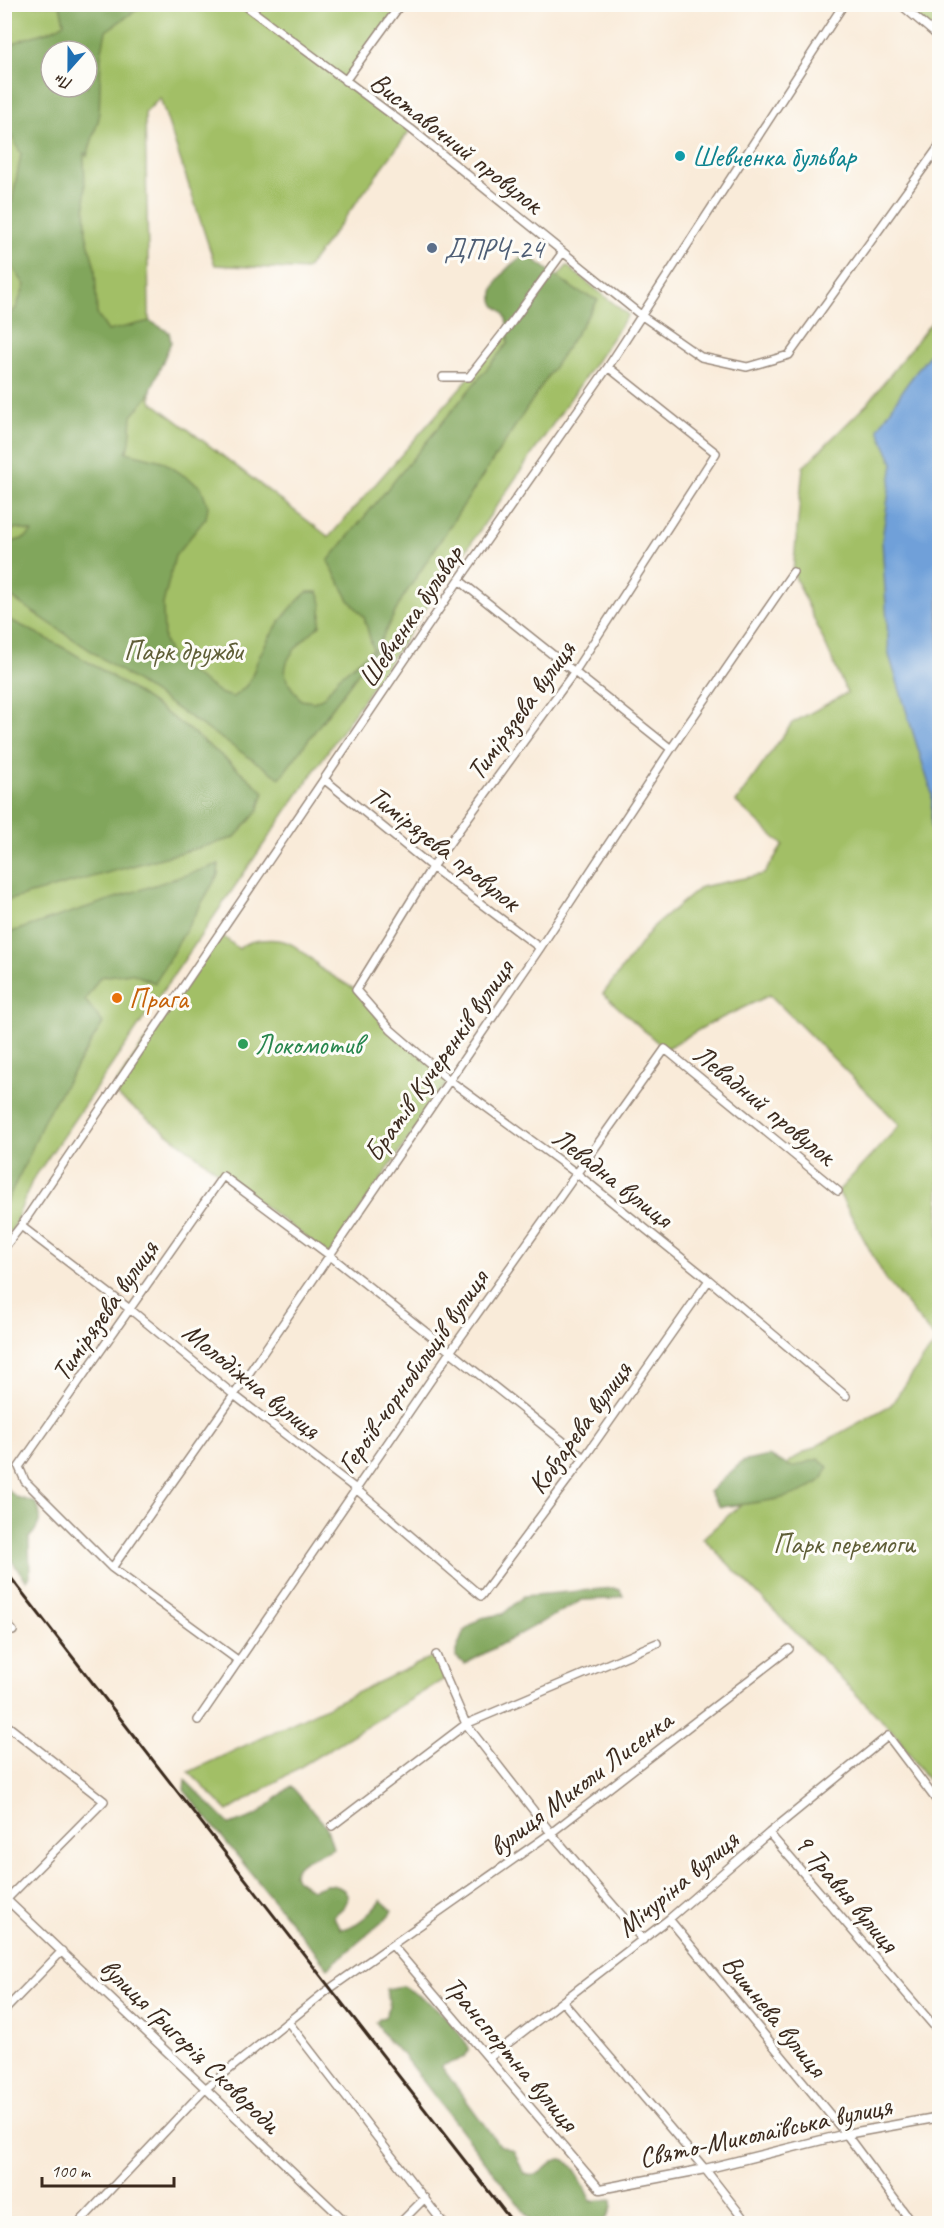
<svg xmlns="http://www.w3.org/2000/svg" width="944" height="2228" font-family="Caveat,sans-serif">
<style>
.green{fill:#a2bf66;stroke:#6e7442;stroke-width:1.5;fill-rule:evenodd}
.forest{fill:#81a65b;stroke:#5e683c;stroke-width:1.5;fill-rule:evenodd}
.water{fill:#6fa0d9;stroke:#55657c;stroke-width:1.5}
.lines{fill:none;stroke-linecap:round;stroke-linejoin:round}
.minor-casing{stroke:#9a8a7c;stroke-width:10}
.tertiary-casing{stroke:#9a8a7c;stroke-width:11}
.minor{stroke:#fff;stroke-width:7}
.tertiary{stroke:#fff;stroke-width:8}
.rail{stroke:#3b2a1e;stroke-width:3}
.culture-dot{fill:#0f9aa8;stroke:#fdfcf7;stroke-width:2}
.service-dot{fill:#5c6f8a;stroke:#fdfcf7;stroke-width:2}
.food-dot{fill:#e8710a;stroke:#fdfcf7;stroke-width:2}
.leisure-dot{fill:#2e9e5b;stroke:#fdfcf7;stroke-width:2}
.labels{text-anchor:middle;stroke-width:6;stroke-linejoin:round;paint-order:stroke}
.street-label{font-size:28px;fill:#3b2a1e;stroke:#fdfcf7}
.culture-label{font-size:28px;fill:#0d838f;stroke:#fdfcf7;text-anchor:start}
.service-label{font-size:28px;fill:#4e5e75;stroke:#fdfcf7;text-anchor:start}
.park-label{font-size:28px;fill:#5f5e37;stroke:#fdfcf7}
.food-label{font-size:28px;fill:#c56008;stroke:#fdfcf7;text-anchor:start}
.leisure-label{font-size:28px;fill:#27864d;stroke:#fdfcf7;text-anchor:start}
</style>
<rect width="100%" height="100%" fill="#fdfcf7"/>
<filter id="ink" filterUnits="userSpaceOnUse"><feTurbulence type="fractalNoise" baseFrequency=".0167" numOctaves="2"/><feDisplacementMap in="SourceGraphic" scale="12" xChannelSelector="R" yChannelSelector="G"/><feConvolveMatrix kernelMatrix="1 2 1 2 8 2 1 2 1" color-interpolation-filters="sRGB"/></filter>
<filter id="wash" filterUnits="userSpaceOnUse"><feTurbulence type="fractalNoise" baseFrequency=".008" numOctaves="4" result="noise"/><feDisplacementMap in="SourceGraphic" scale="24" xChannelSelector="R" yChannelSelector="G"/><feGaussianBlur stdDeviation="1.35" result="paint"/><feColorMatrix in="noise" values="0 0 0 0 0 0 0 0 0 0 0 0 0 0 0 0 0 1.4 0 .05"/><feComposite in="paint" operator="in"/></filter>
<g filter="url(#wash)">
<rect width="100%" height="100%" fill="#f9ebd9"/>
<!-- green -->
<path class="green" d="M4,5H401L346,81L411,129L306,270L215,265L160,98L145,113L151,401L329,537L567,266L628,315L32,1181L12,1231L4,1230ZM51,51H87V87H51Z
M900,5H939V38Z
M939,313V1333L934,1338L885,1278L838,1191L900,1125L770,995L709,1024L665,1049L603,994L654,926L701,887L764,874L783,845L736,802L792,723L847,693L793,572L803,467L868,403Z
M219,933L239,949C245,942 253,941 261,940C288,937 296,946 316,963L318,967L356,990L391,1030L449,1080L329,1255L111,1091Z
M939,1341V1796L896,1735L703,1538L791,1460L891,1405L928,1352Z
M436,1655L446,1678L228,1811L189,1772Z"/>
<!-- forest -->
<path class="forest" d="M60,5H144L106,31L101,56L99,118L87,156L84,153L86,233L95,268L97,314L108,331L150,321L169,332L171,342L148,397L132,416L130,443L126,452L162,461L201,487L208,506L206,518L175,556L163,604L164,640L173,661L222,694L233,697C256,680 249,678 260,655C271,632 288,609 307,592H318L322,603L320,625C307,637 278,658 287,680C290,687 297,694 301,700L314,702L324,697L338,678L373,649L364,617L349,600L328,561L508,343C507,333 509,319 502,311C500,309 496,307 495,305C485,288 510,263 524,256L533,259L577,291L598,300L402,599L378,646L280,778L5,593V565L12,542L25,538L32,532L16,528L5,535V320L16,308L25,285L5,256V209L12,202L21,154L5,124V51C21,33 47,37 64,23ZM51,51H87V87H51Z
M4,617C99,662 186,722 264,792L258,811L234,838L5,901Z
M219,864L218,875L155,983L131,973L100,977L85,1000L103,1023L45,1117L28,1158L5,1205V934Z
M768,1456L792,1467L818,1459L828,1467C826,1471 825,1477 821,1480C798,1501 750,1503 720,1507L709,1492L742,1462Z
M5,1487L16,1497L36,1503C44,1517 39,1528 29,1538L30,1577L26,1580L5,1552Z
M613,1588L620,1590L623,1596L610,1599L582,1600L465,1664L456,1657V1651L464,1631L481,1618L503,1614L524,1596Z
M185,1780L230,1825L257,1815L291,1786L326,1826L333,1848C320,1857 298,1857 294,1874L296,1879L312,1890C316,1889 322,1886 326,1885C335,1884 351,1890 347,1901C345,1908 338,1912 333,1916L341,1929C356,1928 372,1912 381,1900L392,1910L389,1916L328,1968L184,1790Z
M402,1986C430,2000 455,2021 469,2050C465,2061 450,2062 441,2066L499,2145L514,2151L524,2174C542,2182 549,2157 562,2159C576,2162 584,2189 591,2201L612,2199C614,2209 608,2216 602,2223H533L402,2054L389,2042L376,2023L380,2018L385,2017L390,2007L386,1989Z"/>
<!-- water -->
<path class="water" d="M939,342V852L931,828L932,794L889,655L882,540L893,463L878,429L907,384Z"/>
</g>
<g filter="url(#ink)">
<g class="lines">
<defs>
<path id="minor" d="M243,4L411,129L642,316L701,357L747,367L789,355L940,145
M900,4L940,38
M345,81L401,4
M608,367L716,453L575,671L432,867L356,990L391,1030L449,1080L576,1173L709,1280L846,1396
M443,377H469L512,322L563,252
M459,580L671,749
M325,780L432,867L540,948
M21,1226L131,1310L234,1395L356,1489L481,1596L584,1458L709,1280
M4,1248L21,1226L459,580L608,367L844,4
M112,1568L234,1395L540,948L671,749L793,572
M4,1621L13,1631
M436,1655L466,1724L551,1833L643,1940
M239,1661L112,1568L25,1481L19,1467L223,1176L329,1255L584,1458
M198,1720L450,1352L665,1049L838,1191
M4,1723L104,1801L7,1899
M332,1826L466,1724L657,1643
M769,1833L940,2033
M4,1897L348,2224
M669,1919L846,2134L913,2224
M392,1945L600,2189
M563,2002L705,2169L748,2224
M4,2011L62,1951
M289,2023L444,2224
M489,2058L669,1919L769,1833L888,1736L940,1805
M78,2224L205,2089L325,1992L551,1833L789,1649
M399,2224L425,2198"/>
<path id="tertiary" d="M600,2189L705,2169L846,2134L940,2117"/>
</defs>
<!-- minor casing -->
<use href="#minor" class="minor-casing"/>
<!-- tertiary casing -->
<use href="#tertiary" class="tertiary-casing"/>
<!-- minor -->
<use href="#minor" class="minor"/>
<!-- tertiary -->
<use href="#tertiary" class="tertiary"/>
<!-- rail -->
<path class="rail" d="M4,1569L514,2224"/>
</g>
</g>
<!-- markers -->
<circle class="culture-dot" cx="680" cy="156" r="6"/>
<circle class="service-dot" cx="432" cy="248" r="6"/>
<circle class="food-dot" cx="117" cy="998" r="6"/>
<circle class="leisure-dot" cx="243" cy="1044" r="6"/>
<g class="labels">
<!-- street labels -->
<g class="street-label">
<text transform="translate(457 142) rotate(38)" y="10">Виставочний провулок</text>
<text transform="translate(410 616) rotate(-56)" y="10">Шевченка бульвар</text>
<text transform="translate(520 710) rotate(-54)" y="10">Тимірязєва вулиця</text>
<text transform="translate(445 848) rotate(38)" y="10">Тимірязєва провулок</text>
<text transform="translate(438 1060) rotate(-55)" y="10">Братів Кучеренків вулиця</text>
<text transform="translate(765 1104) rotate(39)" y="10">Левадний провулок</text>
<text transform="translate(613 1177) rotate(38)" y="10">Левадна вулиця</text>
<text transform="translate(104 1310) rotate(-55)" y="10">Тимірязєва вулиця</text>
<text transform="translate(412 1371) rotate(-55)" y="10">Героїв-чорнобильців вулиця</text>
<text transform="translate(252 1380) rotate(39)" y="10">Молодіжна вулиця</text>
<text transform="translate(579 1427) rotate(-54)" y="10">Кобзарева вулиця</text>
<text transform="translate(580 1783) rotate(-37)" y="10">вулиця Миколи Лисенка</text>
<text transform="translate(677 1883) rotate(-40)" y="10">Мічуріна вулиця</text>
<text transform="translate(847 1892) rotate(50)" y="10">9 Травня вулиця</text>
<text transform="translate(775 2015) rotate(51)" y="10">Вишнева вулиця</text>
<text transform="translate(191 2045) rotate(44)" y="10">вулиця Григорія Сковороди</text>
<text transform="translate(512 2053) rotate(50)" y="10">Транспортна вулиця</text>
<text transform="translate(765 2131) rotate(-12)" y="10">Свято-Миколаївська вулиця</text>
</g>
<!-- culture labels -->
<g class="culture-label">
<text x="692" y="166">Шевченка бульвар</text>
</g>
<!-- service labels -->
<g class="service-label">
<text x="444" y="258">ДПРЧ-24</text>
</g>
<!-- park labels -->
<g class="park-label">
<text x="183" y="660">Парк дружби</text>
<text x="844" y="1553">Парк перемоги</text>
</g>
<!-- food labels -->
<g class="food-label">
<text x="129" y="1008">Прага</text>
</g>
<!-- leisure labels -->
<g class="leisure-label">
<text x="255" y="1054">Локомотив</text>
</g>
</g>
<!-- margin -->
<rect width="944" height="2228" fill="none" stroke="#fdfcf7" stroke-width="24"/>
<!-- north arrow -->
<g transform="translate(69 69) rotate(201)"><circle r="28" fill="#fdfcf7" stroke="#afa8a0" stroke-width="1.5"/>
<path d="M0-4.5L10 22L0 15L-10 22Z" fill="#1f6fb2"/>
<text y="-9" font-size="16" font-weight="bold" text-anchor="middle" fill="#3b2a1e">Пн</text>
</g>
<!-- scale -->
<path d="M42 2177v9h132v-9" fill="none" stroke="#3b2a1e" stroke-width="3"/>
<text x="51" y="2177" font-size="18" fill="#3b2a1e" stroke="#fdfcf7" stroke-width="4.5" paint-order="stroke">100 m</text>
</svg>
